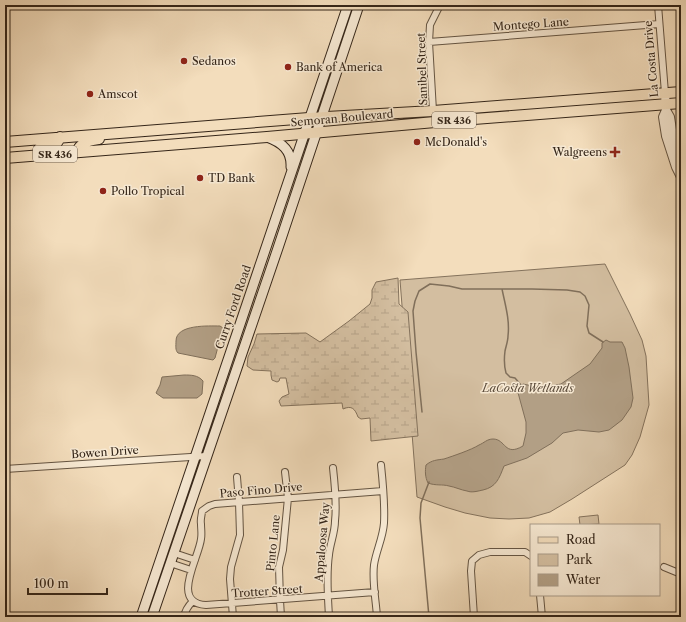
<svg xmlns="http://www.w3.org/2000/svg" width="686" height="622" font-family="'Libre Caslon Text',serif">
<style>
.green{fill:#d3bea0;stroke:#84725c}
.wetland{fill:url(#wetland-marsh);stroke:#84725c}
.water{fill:#b29f85;stroke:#806f5a}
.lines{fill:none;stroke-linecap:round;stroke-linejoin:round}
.stream{stroke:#806f5a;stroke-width:1.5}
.minor-casing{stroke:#645442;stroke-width:8}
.tertiary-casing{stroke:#645442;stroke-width:10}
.secondary-casing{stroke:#352619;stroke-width:11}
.primary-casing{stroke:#352619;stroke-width:12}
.minor{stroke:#f7e9d3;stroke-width:6}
.tertiary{stroke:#f7e9d3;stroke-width:8}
.secondary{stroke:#f7e9d3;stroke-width:9}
.primary{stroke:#f3ddbc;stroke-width:10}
.poi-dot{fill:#8f2418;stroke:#f7e9d3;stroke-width:1.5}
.labels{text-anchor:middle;stroke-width:3;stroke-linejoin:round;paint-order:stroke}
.shield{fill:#f7e9d3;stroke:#6f6051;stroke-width:1}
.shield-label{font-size:10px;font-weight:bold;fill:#352619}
.street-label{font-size:11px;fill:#352619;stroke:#f7e9d3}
.poi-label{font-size:11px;fill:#352619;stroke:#f7e9d3;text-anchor:start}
.park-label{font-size:11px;font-style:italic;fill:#5c4c3b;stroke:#f7e9d3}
</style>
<defs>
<pattern id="wetland-marsh" width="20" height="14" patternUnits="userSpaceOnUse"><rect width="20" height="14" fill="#d3bea0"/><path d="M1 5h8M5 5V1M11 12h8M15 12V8" fill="none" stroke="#b6a389"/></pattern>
</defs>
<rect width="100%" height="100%" fill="#f3ddbc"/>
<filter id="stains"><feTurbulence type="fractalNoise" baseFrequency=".005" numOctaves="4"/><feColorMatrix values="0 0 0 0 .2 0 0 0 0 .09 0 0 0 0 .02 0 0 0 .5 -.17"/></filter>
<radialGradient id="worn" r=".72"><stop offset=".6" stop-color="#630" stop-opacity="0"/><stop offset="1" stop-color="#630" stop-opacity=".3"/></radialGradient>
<!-- green -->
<path class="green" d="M605,264L630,314L642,340L646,356L649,405L640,437L632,455L625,465L572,499L550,512L529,518L509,519L490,518L465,513L445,507L417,497L400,280Z
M598,515L599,524L580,525L579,517Z"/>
<!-- wetland -->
<path class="wetland" d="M398,278L399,304L408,312L418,436L371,441L370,418L361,419L358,417C355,409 352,405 343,409L342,403L281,406L279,401L282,397L289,394L286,378H280L279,381L277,382L272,380L271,375V371L253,370L247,366L248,357L254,344L257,334L306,333L320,342L349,321L370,304L372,298V290L376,282Z"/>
<!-- water -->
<path class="water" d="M220,326L223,328L215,358L213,360L178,353C175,350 176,346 176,341C176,324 209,326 220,326Z
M606,340L610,342H622L625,348L629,367L633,398L631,407L622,420L609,430L599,432L578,430L563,433L552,443L527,458L504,466C499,479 496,487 483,490C478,491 472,493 467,491C461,490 455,487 449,486C442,484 436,486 428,483C425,477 425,471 426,465C432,460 437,460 444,459C453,456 471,450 479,445C484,443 487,439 493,439C506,439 504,457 523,446L526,433V422L517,389L523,384L537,387L550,386L561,384L574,375L590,364L602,348V343Z
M184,375C191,375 198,375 203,381L202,394L197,398H163L156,393L160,385L162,377Z"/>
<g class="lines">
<!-- stream -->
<path class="stream" d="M502,289C505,304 510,320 508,336C508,341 506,346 505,351C504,359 504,366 506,373L510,377L515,378L521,385
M422,412L416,352L413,311L415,301L419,291L430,284L449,286L462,289H532L567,290L580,292L585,296L589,305L587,326L589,333L603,342
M429,617L420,518L421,503L429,482"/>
<defs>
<path id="minor" d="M658,5L665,93
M429,42L659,24
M433,111L429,42L430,25L440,5
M5,469L206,456
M174,553L195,560
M170,563L191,570
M664,567L681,574
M375,592L206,605C170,603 199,558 201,539C202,534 201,529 201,524C200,519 202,515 202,511L209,506L215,504L383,491
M540,595L542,617
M184,617C185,610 188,606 193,601
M233,617L230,579L231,567L240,535L239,502L237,477
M281,617L280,600L279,567L283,550L288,498L285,472
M329,617C328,597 326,575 329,555C330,543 335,533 335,521C337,504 335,486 333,468
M377,617C376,600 372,582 374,565C376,551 383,538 384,523C385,504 383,484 381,465
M474,617L471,571L472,561L479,555L490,552H525L531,556"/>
<path id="tertiary" d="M665,93L666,110L670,117L673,136L681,158
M666,110L663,117L666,136L676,167L681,177"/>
<path id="secondary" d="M267,137C281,142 292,150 291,167
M141,617L348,5
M152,617L278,248L359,5"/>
<path id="primary" d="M5,142L309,118L433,111L681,92
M39,149C49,148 56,148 60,137
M80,152L79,148C84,141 92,140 99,139
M5,158L267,137L435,122L681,103"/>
</defs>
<!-- minor casing -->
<use href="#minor" class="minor-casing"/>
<!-- tertiary casing -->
<use href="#tertiary" class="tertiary-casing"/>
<!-- secondary casing -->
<use href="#secondary" class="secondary-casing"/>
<!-- primary casing -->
<use href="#primary" class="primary-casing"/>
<!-- minor -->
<use href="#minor" class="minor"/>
<!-- tertiary -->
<use href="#tertiary" class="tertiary"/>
<!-- secondary -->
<use href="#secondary" class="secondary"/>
<!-- primary -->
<use href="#primary" class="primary"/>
</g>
<!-- markers -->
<g class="poi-dot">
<circle cx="184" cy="61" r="4"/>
<circle cx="288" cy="67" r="4"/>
<circle cx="90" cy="94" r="4"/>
<circle cx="417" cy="142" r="4"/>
<path d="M613 146h4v4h4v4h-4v4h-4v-4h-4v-4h4z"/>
<circle cx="200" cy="178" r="4"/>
<circle cx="103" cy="191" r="4"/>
</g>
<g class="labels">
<!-- shield labels -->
<g class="shield">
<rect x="432" y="112" width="44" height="16" rx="3"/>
<rect x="33" y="146" width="44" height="16" rx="3"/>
</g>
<g class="shield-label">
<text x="454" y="124">SR 436</text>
<text x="55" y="158">SR 436</text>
</g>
<!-- street labels -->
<g class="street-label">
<text transform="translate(531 24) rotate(-4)" y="4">Montego Lane</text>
<text transform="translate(651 59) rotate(-95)" y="4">La Costa Drive</text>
<text transform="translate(422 69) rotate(-92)" y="4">Sanibel Street</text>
<text transform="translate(342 118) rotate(-5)" y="4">Semoran Boulevard</text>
<text transform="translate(233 307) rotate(-71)" y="4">Curry Ford Road</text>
<text transform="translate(105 452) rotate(-4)" y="4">Bowen Drive</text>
<text transform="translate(261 490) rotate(-5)" y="4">Paso Fino Drive</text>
<text transform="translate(322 542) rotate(-85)" y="4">Appaloosa Way</text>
<text transform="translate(273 543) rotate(-84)" y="4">Pinto Lane</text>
<text transform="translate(267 591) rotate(-4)" y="4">Trotter Street</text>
</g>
<!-- poi labels -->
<g class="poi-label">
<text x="192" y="65">Sedanos</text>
<text x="296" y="71">Bank of America</text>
<text x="98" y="98">Amscot</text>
<text x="425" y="146">McDonald's</text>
<text x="607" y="156" text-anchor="end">Walgreens</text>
<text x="208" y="182">TD Bank</text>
<text x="111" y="195">Pollo Tropical</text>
</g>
<!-- park labels -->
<g class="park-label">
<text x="528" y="392">LaCosta Wetlands</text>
</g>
</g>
<!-- margin -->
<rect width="686" height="622" fill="none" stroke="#f3ddbc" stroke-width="20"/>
<rect x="6" y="6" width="674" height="610" fill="none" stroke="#352619" stroke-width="2"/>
<rect x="10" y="10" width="666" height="602" fill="none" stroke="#352619"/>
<!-- legend -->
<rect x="530" y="524" width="130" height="72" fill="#f7e9d3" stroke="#a99b89"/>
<rect x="538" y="537" width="20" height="6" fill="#f3ddbc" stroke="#a99b89"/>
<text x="566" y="544" font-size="12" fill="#352619">Road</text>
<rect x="538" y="554" width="20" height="12" fill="#d3bea0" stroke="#a99b89"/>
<text x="566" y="564" font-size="12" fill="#352619">Park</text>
<rect x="538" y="574" width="20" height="12" fill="#b29f85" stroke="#a99b89"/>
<text x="566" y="584" font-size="12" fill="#352619">Water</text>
<!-- scale -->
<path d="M28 588v6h79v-6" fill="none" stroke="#352619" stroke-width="2"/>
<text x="34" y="588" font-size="12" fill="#352619" stroke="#f7e9d3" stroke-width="3" paint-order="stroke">100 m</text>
<rect width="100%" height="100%" filter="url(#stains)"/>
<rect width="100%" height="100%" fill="url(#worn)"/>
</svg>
